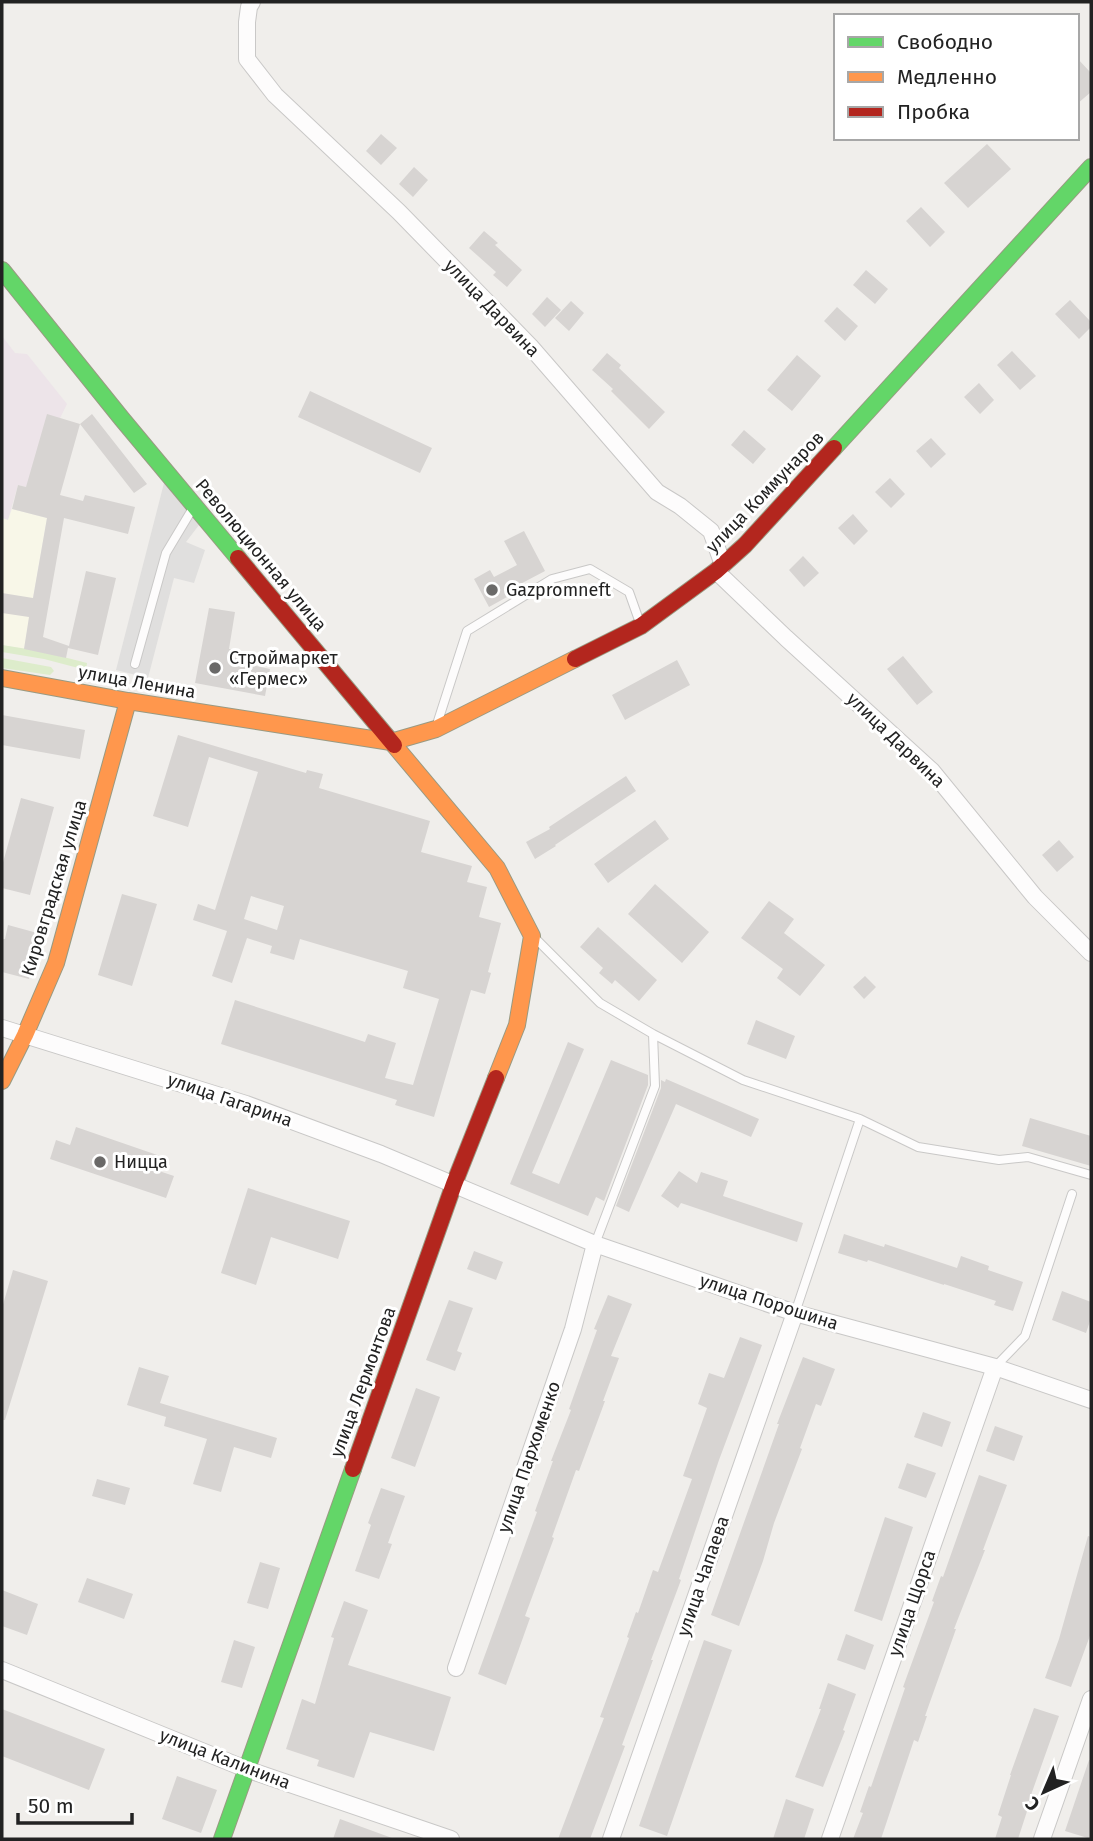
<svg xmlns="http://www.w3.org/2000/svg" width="1093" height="1841" font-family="'Fira Sans',sans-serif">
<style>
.industrial{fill:#ede4e9}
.education{fill:#f8f7e8}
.grass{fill:#ddeccb}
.parking{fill:#e0dfde}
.building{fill:#d7d4d2;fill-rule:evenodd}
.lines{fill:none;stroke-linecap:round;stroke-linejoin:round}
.lane-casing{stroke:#c9c8c7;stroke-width:10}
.street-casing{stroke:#c9c8c7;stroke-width:18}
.fast-casing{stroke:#999a82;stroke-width:18}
.slow-casing{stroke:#999a82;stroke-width:18}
.jam-casing{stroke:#999a82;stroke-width:18}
.lane{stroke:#fdfcfc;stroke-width:8}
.street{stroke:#fdfcfc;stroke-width:16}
.fast{stroke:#63d668;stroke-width:16}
.slow{stroke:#ff974d;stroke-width:16}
.jam{stroke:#b3261e;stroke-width:16}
.poi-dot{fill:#6a6968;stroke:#fff;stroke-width:2.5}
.labels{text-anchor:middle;stroke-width:6;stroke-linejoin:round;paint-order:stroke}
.street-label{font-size:18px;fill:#222;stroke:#fff}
.poi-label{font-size:18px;fill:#222;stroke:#fff;text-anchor:start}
</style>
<rect width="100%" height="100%" fill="#f0eeeb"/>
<!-- industrial -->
<path class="industrial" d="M2,336L15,353L27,354L67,404L26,487L18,485L8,520L2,518Z"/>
<!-- education -->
<path class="education" d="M12,509L47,518L24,649L2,645V518L8,520Z"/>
<!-- grass -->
<path class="grass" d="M2,645L40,651L87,663L86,670L44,659L2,652Z
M2,658L51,667L54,671L50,675L2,668Z"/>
<!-- parking -->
<path class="parking" d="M164,483L199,525L186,542L205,550L194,583L174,578L148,678L116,670Z"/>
<!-- building -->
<path class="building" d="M1077,58L1091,73V92L1077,104Z
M381,134L397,148L381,165L366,151Z
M987,144L1011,169L968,208L944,183Z
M414,167L428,180L413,197L399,184Z
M921,207L945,232L930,247L906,221Z
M484,231L498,243L495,245L522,270L507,287L493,275L496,272L469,248Z
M866,270L888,289L875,304L853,285Z
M547,297L561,310L545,327L532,314Z
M1070,300L1091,322V327L1079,339L1055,314Z
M571,301L584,313L569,331L555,318Z
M837,307L858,326L845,341L824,321Z
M1012,351L1036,376L1020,390L997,365Z
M607,353L621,365L619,368L665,412L649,429L611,391L613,389L592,370Z
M797,355L821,376L792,411L767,390Z
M979,383L994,400L980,414L964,397Z
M310,391L432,448L420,473L298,417Z
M47,414L80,424L60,495L83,501L85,495L135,507L128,534L64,518L43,637L69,646L86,571L116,578L98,655L68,648L66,658L24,649L29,617L2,613V593L33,598L47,518L12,509L18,485L26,487Z
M92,414L147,484L134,493L80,424Z
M744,430L766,449L753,464L731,445Z
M931,438L946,454L931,468L916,451Z
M890,478L905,494L891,508L875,492Z
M853,514L868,531L854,545L838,528Z
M524,531L545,571L505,592L507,597L489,607L474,579L490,570L494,577L517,565L504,541Z
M803,556L819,573L804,587L789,570Z
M209,608L235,612L229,649H232L231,657L238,658L237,662L270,669L265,696L195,683Z
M903,656L933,692L917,705L887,669Z
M677,660L690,685L625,720L612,695Z
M2,715L85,730L80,759L2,745Z
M178,735L306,773L307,770L323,774L319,788L430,821L421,852L472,866L467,882L487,887L479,917L501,923L488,972L491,973L485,994L471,990L434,1117L395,1105L397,1100L221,1044L235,1000L365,1042L368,1034L396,1043L385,1078L413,1085L439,999L403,988L408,971L300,939L294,960L270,953L272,946L247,938L232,983L212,976L227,931L193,920L198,904L215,910L258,772L209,757L188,827L153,816ZM251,896L284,906L277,930L244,919Z
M626,776L636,791L555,845L556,846L535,859L526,842L550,829L549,827Z
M21,798L54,807L30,895L2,888V866Z
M655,820L669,839L608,883L594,864Z
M1059,840L1074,857L1057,872L1042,855Z
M655,884L709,932L682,963L628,914Z
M122,894L157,904L132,986L98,975Z
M769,901L794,919L784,933L825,965L800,996L777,978L783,969L741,938Z
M8,925L41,934L29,979L2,972V939H5Z
M598,927L657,980L639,1001L615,980L612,984L599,973L603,968L580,947Z
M865,976L876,987L864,999L853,987Z
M756,1020L795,1036L786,1059L747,1044Z
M568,1042L584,1049L532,1173L559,1184L611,1060L648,1075V1085L604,1201L596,1197L588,1216L510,1184Z
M666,1079L759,1119L751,1137L676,1104L629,1212L616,1206L661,1088V1080L665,1082Z
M1030,1118L1091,1136V1166L1022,1146Z
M76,1127L163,1157L159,1171L174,1176L166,1198L50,1159L56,1140L70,1145Z
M679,1171L697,1183L701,1172L728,1181L723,1196L803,1223L797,1242L681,1203L678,1208L661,1196Z
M248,1188L350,1221L338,1259L271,1237L256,1285L221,1273Z
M844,1234L884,1247L885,1244L957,1268L961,1256L989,1266L988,1270L1023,1282L1013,1311L994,1305L996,1301L944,1284V1285L868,1260L867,1262L838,1253Z
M474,1251L503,1262L496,1280L467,1269Z
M13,1270L48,1281L5,1420H2V1308Z
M1062,1291L1091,1302V1318L1086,1333L1052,1320Z
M608,1295L632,1304L611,1356L619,1358L603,1401H605L579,1471L576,1470L552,1537L554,1538L525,1616L530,1618L506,1685L478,1674L537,1512L535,1511L553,1461H551L571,1410L569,1409L597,1330L594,1329Z
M449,1300L473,1308L457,1351L462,1353L455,1371L426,1360Z
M740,1337L762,1345L719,1460L679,1579L681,1580L651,1660H653L622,1745L625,1746L590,1839H558L604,1718L600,1717L629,1638L627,1637L636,1612L638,1613L653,1570L658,1572L692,1479L683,1476L707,1408L698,1404L709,1373L724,1378Z
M803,1357L835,1369L821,1406L816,1404L800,1448L802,1449L774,1523L763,1561L739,1626L711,1615L779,1424H777Z
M139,1367L169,1376L160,1403L277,1438L271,1458L234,1447L221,1492L193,1484L207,1439L164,1426L166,1417L127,1405Z
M416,1388L440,1397L415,1467L391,1458Z
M923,1412L951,1422L942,1447L914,1437Z
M995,1426L1023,1436L1014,1461L986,1451Z
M907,1463L936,1473L926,1498L898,1488Z
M979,1475L1007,1485L983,1550H985L954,1629H956L925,1716H927L918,1742L914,1740L881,1839H853L863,1813L860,1812L869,1786L871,1787L905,1688L903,1687L934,1602L932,1601L941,1576L943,1577Z
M97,1479L130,1488L125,1505L92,1496Z
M381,1488L405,1496L388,1543L392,1544L379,1579L355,1571L371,1525L368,1523Z
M885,1517L913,1527L882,1621L854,1611Z
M1088,1536L1091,1537V1633L1071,1687L1045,1678L1059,1639Z
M260,1562L280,1568L268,1609L247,1603Z
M87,1578L133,1594L124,1619L78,1602Z
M2,1590L38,1604L27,1635L2,1626Z
M344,1601L368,1610L348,1665L451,1697L434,1751L370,1732L354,1778L317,1766L319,1760L286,1749L302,1699L315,1704L334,1638L331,1637Z
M846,1634L874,1645L865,1670L837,1660Z
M234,1640L255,1647L242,1688L221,1682Z
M704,1640L732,1650L667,1836L639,1826Z
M828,1683L856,1694L843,1730L845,1731L823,1787L795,1777L821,1709H819Z
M1034,1708L1059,1716L1031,1795L1032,1796L1018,1839H995L1002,1817L998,1815L1011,1775H1010Z
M2,1709L105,1749L89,1790L2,1756Z
M1089,1760H1091V1839L1065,1831Z
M177,1776L217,1790L201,1833L162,1819Z
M786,1799L814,1809L804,1839H773Z
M340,1819L392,1838L391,1839H333Z"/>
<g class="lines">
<defs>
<path id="lane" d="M135,664L166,553L193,508
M438,721L467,631L552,579L590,569L629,592L640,623
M535,938L600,1003L653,1034
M860,1119L918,1147L999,1160L1028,1157L1091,1175
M595,1244L655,1086L653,1034L743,1080L860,1119L795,1313
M995,1367L1025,1336L1072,1194"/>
<path id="street" d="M252,2L249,7L247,22V59L275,95L399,212L530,346L657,492L680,506L711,531L723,565
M716,571L786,638L932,771L1035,897L1091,953
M2,1028L246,1104L381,1154L595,1244L795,1313L995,1367L1091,1400
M456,1668L573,1329L595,1244
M2,1670L246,1769L451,1839
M611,1839L795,1313
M830,1839L995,1367
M1042,1839L1091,1699"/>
<path id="fast" d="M2,270L122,419L238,558
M834,448L1091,167
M222,1839L353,1469"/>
<path id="slow" d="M2,678L128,701L391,742L436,729L575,659
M394,745L497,868L532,936L517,1025L496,1078
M2,1081L25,1035L56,963L128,701"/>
<path id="jam" d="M238,558L394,745
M575,659L641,626L716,571L745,545L834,448
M353,1469L454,1184L496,1078"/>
</defs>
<!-- lane casing -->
<use href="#lane" class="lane-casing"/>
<!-- street casing -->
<use href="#street" class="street-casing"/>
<!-- fast casing -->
<use href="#fast" class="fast-casing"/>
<!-- slow casing -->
<use href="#slow" class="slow-casing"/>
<!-- jam casing -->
<use href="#jam" class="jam-casing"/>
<!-- lane -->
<use href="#lane" class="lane"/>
<!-- street -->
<use href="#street" class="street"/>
<!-- fast -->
<use href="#fast" class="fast"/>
<!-- slow -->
<use href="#slow" class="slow"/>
<!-- jam -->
<use href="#jam" class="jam"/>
</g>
<!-- markers -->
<g class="poi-dot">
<circle cx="492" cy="590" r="7"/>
<circle cx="215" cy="668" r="7"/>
<circle cx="100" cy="1162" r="7"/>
</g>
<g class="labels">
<!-- street labels -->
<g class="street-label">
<text transform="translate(492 308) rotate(46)" y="6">улица Дарвина</text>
<text transform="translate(765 492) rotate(-46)" y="6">улица Коммунаров</text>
<text transform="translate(261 555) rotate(50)" y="6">Революционная улица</text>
<text transform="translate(137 682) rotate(10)" y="6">улица Ленина</text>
<text transform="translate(896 740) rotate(44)" y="6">улица Дарвина</text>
<text transform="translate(54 888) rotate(-73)" y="6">Кировградская улица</text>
<text transform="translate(230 1100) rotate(19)" y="6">улица Гагарина</text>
<text transform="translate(769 1302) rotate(18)" y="6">улица Порошина</text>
<text transform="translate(363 1382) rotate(-70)" y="6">улица Лермонтова</text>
<text transform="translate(529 1457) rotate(-71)" y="6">улица Пархоменко</text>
<text transform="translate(703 1576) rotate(-71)" y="6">улица Чапаева</text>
<text transform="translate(912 1603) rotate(-71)" y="6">улица Щорса</text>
<text transform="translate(225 1759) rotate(21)" y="6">улица Калинина</text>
</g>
<!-- poi labels -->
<g class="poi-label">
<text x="506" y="596">Gazpromneft</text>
<text x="229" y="664">Строймаркет<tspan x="229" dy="21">«Гермес»</tspan></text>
<text x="114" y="1168">Ницца</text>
</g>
</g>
<!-- border -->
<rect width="1093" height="1841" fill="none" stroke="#222222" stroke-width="7"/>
<!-- legend -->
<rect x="834" y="14" width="245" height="126" fill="#ffffff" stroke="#a7a7a7" stroke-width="2"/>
<rect x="848" y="37" width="35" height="10" fill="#63d668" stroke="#a7a7a7" stroke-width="2"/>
<text x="897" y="49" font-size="21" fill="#222222">Свободно</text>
<rect x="848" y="72" width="35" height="10" fill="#ff974d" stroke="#a7a7a7" stroke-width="2"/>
<text x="897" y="84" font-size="21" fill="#222222">Медленно</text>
<rect x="848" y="107" width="35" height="10" fill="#b3261e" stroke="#a7a7a7" stroke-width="2"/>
<text x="897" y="119" font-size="21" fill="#222222">Пробка</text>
<!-- north arrow -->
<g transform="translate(1044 1792) rotate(224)" stroke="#ffffff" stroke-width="5" paint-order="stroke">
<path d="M0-5L12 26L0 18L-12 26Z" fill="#222222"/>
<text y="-10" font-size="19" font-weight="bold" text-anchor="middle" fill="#222222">С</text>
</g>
<!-- scale -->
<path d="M18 1813v10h114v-10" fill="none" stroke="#222222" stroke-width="3.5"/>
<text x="28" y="1813" font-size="21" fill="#222222" stroke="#ffffff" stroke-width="5" paint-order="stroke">50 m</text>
</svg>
